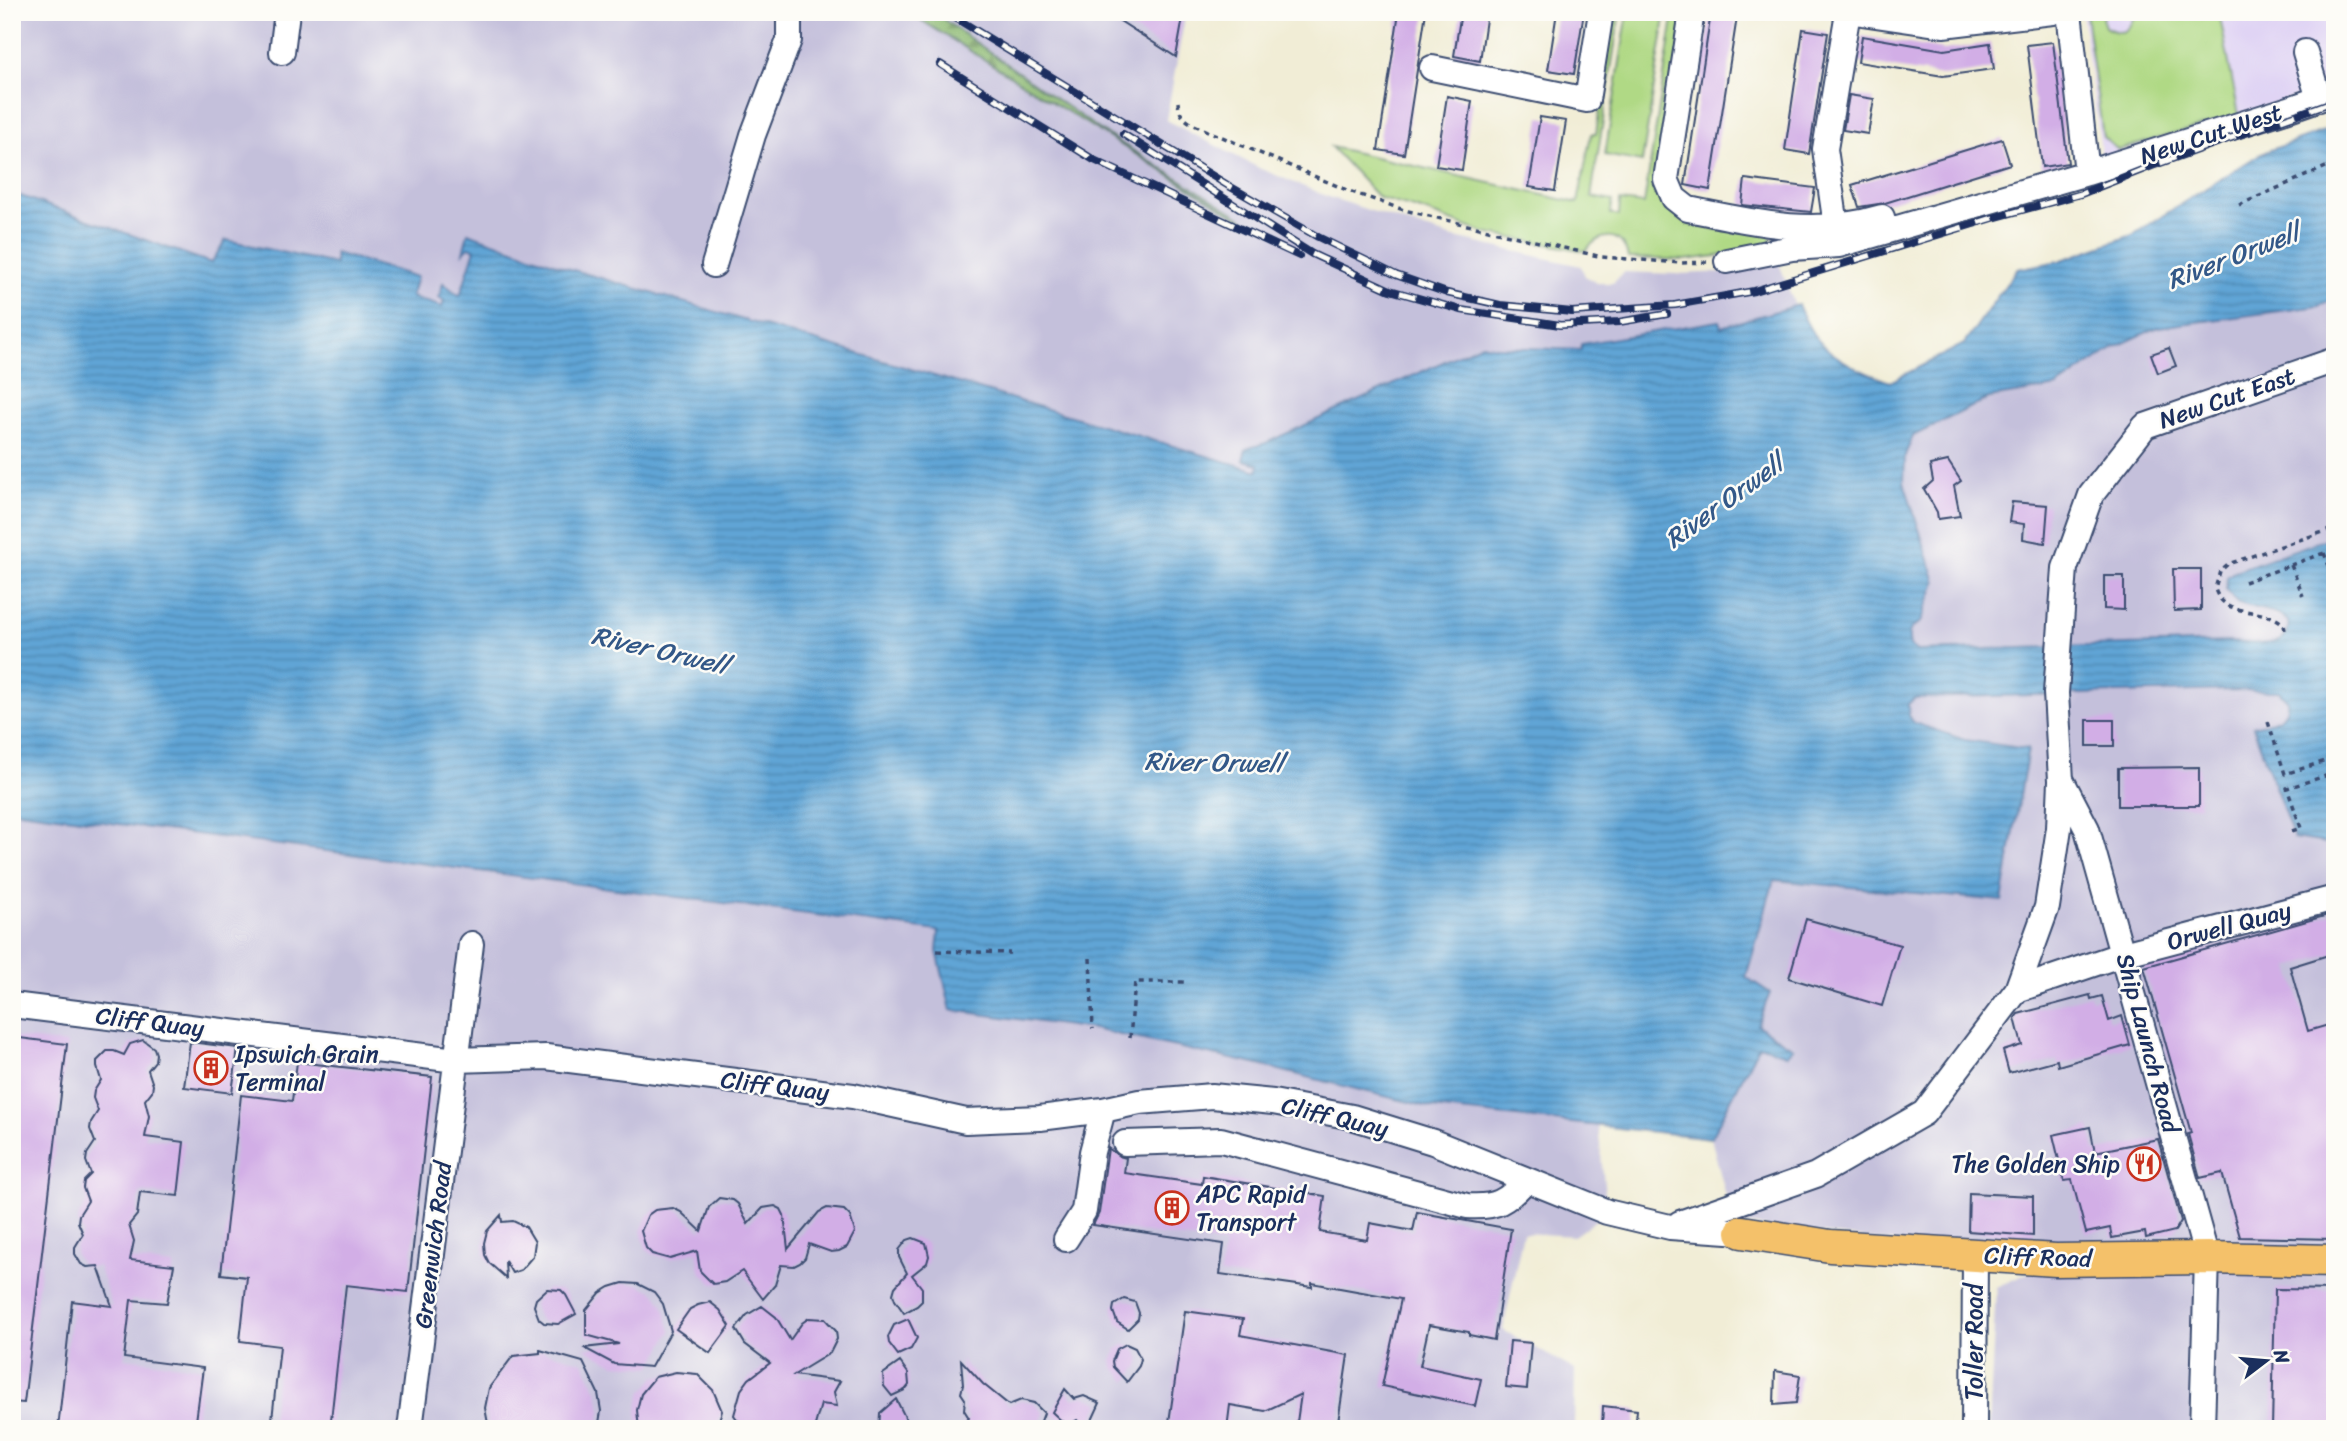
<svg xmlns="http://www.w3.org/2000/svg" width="2347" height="1441" font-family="Sriracha,sans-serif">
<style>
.built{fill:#e0d4f4}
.industrial{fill:#c4c0db}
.grass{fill:#b0d985;stroke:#668472;stroke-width:2}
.forest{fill:url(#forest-firs);stroke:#547468;stroke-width:2}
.water{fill:url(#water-rules);stroke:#3e6a9a;stroke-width:2}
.building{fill:#d2aee6}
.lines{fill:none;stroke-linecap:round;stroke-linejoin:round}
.minor-casing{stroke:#3b4c70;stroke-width:28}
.major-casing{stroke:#3b4c70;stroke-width:35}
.path{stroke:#3b4c70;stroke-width:3.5;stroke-dasharray:5 5;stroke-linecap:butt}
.minor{stroke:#fff;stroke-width:24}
.major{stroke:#f4c16a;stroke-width:32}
.rail-casing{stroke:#1b2f5e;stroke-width:8}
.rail{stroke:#fdfcf7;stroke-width:5;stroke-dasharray:16;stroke-linecap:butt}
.labels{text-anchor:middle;stroke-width:5;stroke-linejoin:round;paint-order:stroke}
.street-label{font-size:24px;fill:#1b2f5e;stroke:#fdfcf7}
.poi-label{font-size:24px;fill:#1b2f5e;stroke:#fdfcf7;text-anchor:start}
.water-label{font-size:26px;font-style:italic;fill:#335888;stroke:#fdfcf7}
</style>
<defs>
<pattern id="forest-firs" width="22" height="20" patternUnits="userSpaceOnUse" patternTransform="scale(1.75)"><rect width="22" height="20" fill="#8cb972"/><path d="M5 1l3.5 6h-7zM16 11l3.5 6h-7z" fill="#729761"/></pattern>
<pattern id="water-rules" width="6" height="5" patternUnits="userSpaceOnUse" patternTransform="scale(1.75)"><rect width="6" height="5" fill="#60a5d6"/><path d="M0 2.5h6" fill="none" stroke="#4e87b1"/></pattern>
</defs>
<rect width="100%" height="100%" fill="#fdfcf7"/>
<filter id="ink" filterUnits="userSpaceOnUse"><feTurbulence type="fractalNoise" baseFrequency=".0143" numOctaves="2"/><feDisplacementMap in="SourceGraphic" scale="14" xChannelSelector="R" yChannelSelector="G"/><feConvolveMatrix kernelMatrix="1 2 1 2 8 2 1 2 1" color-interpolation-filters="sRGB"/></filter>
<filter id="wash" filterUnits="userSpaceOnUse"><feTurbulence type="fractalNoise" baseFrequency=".00686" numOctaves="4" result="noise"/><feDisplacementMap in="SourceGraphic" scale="28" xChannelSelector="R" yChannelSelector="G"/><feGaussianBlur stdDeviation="1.57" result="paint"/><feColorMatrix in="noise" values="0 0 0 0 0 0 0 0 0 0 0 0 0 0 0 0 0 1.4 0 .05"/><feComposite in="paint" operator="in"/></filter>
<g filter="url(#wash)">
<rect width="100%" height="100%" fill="#f1edd6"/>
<!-- built -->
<path class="built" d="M2082,12H2335V84L2102,157Z"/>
<!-- industrial -->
<path class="industrial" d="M12,12H1186L1166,120L1261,169L1329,197L1450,237L1581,266L1585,276L1597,283H1613L1624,272L1676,274L1730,272L1779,263L1795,306L1721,327L1719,321L1582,344V350L1496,347L1482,344L1266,443L1247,449L1259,464L1258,471L570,269L469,233L464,252L469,247L475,249L460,296L443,284L442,307L411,297L417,277L336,253L335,264L226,240L212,263L12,193Z
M2335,299V536L2238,603L2284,617L2288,621L2289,630L2281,641L2276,643L2232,642L1948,651H1917L1910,646L1908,635L1912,627L1921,534L1904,483L1905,455L1913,436L1948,419L1956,405L2057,387L2115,347L2158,327L2319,306Z
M2233,690H2274L2284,695L2288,707L2281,718L2253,727L2294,838L2335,844V1429H1989L1996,1287L2055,1261L1733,1223L1711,1138L1759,1044L1787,1054L1792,1047L1757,1025L1746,977L1774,880L2028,749L1965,740L1914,723L1909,715L1908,704L1915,698Z
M12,810L940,931L1093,1029L1255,1064L1433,1108L1598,1126L1607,1212L1574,1236L1523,1233L1503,1330L1575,1370L1574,1429H12Z"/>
<!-- grass -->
<path class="grass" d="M1614,12H1620L1591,197L1613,201L1610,215H1619L1620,201L1644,204L1674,12H1685L1658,176L1690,225L1729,231L1737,225L1769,231L1773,249L1685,260L1628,258C1622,230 1601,232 1585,251L1484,233L1421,210L1379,198L1331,147L1578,203L1591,134H1596Z
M1628,12H1666L1642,162L1605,155Z
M2105,12L2102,18L2105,27C2125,38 2129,30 2136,12H2219L2239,115L2118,150L2103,137L2086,14Z"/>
<!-- forest -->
<path class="forest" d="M908,12H933L1103,132L1244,219L1246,223Z"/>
<!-- water -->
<path class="water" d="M2335,127V299L2319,306L2158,327L2115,347L2057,387L1989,398L1913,436L1905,455L1904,482L1936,582L1921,622C1909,628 1907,633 1910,646L1917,651L2232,642C2252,642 2293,652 2288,621L2279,614L2238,603L2226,590L2227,577L2235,571L2335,536V844L2294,838L2253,726C2268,722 2290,721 2287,700L2279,691L2233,690L1915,698L1908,704L1909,715L1914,723L1965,740L2028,749L2002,901L1774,880L1746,977L1770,993L1757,1025L1793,1048L1787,1054L1759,1045L1711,1138L1433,1108L1255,1064L1093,1029L951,1010L937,951L939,931L12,810V193L211,263L226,240L335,264V253L417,277L411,297L442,307L444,301L439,297L443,283L460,296L475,249L469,247L463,253L468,233L570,269L1258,471L1259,464L1243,460L1246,449L1266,443L1482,344L1496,347L1581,350V344L1719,321L1721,327L1798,305C1803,315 1808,327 1814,335C1832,359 1863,372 1890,382L1964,344L2017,269L2059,261L2132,235L2262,153Z"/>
<g id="blocks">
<!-- building -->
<path class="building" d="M1106,12H1184L1176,57Z
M1399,12H1426L1404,154L1378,150Z
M1461,12H1487L1480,61L1454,56Z
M1557,12H1584L1574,74L1548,70Z
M1711,13L1737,17L1710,190L1685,185Z
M1803,29L1828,33L1809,154L1785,150Z
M1862,36L1944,50L1990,43L1994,69L1943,76L1858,62Z
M2053,42L2068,163L2042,167L2027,45Z
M1849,95L1874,99L1868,134L1843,130Z
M1447,96L1472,101L1462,170L1436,166Z
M1540,117L1566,121L1555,191L1529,187Z
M2002,139L2010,164L1885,203L1859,207L1852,185Z
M1745,179L1815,188L1811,212L1742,205Z
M2169,348L2176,366L2158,373L2151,354Z
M1948,461L1961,481L1954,486L1960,516L1938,519L1937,512L1924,489L1933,481L1930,465Z
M2012,502L2048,505L2045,543L2023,539L2024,524L2009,522Z
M2173,569H2201V610L2174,611Z
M2104,576H2124V610L2104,609Z
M2087,720H2114V746H2087Z
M2199,767V806H2118V768Z
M2335,913V953L2290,967L2308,1031L2335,1023V1239L2240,1237L2222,1173L2200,1178L2188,1134L2191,1133L2144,967Z
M1806,919L1900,945L1882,1006L1789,978Z
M2090,995L2091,999L2102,996L2109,1021L2122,1016L2130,1045L2058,1066L2057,1060L2009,1073L2003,1051L2022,1045L2015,1018L2018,1014Z
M12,1037L67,1044L24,1403L12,1402Z
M143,1040L154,1048L156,1054L155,1061L148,1070L153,1085L152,1091L145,1100L149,1116L145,1137L184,1142L178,1196L140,1192L137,1215L129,1225L134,1241L130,1260L174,1265L167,1303L131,1300L124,1358L203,1368L195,1429H58L72,1301L112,1306L98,1266L87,1267L81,1264L75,1254V1247L83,1234L78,1222L79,1215L88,1201L83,1188L84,1181L91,1174L86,1161L87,1154L95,1142L90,1129L91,1122L98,1111L93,1098L94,1091L101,1080L97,1067V1061L107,1051H114L124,1055L130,1044Z
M190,1042L238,1048L232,1093L184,1087Z
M297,1062L432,1077L408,1292L346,1285L330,1429H271L280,1346L240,1341L247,1277L221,1274L241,1095L292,1101Z
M2090,1127L2095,1152L2158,1139L2181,1221L2175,1231L2146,1238L2145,1232L2112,1238L2110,1228L2086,1233L2072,1180L2064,1181L2053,1135Z
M1108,1148L1119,1156L1126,1158L1124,1173L1202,1184L1203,1176L1325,1196L1320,1232L1367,1240L1370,1223L1413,1231L1417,1212L1511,1229L1494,1340L1469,1335V1332L1429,1325L1420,1366L1481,1379L1475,1406L1382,1386L1401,1299L1312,1283V1287L1220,1274L1224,1244L1093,1225L1099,1213Z
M1969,1193L2033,1196V1236L1968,1231Z
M719,1198L733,1200L738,1204L748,1224L763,1208L775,1206L781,1209L784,1215L788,1249L819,1212L827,1208L844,1210L850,1216L855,1232L847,1247L839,1251L831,1252L809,1244L805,1258L800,1263L794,1266L781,1265L775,1285L763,1299L742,1271L725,1282L713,1284L700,1271L697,1251L670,1259L652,1254L646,1248L641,1231L648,1215L655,1210L673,1208L681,1212L701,1231L709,1207Z
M501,1215L502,1222L513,1221L526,1227L535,1242L533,1256L521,1270L512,1273L505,1261L506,1278L489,1263L485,1255L484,1243L487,1231Z
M913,1238L926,1243L929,1256L927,1263L912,1275L922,1288V1301L917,1306L904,1313L895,1300L893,1294L895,1287L907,1273L899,1257V1250L907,1240Z
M623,1283L638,1284L654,1292L663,1304L671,1331L651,1367L614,1364L584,1348L619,1344L586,1335V1310L600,1293L610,1287Z
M547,1289L561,1290L566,1295L576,1314L558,1324L544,1323L539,1319L534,1306L536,1299Z
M2275,1289L2335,1290V1429H2272Z
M1124,1299L1135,1302L1139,1313L1138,1319L1128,1329L1117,1322L1113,1311L1114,1305Z
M710,1302L720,1310L730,1326L710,1353L676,1329L690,1309L698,1305Z
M762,1306L776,1317L790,1340L802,1323L809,1318L825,1319L836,1331L837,1339L830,1353L794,1375L840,1381L834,1392L837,1406L821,1404L814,1429H744L734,1415L741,1390L749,1379L770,1363L745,1344L736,1329L747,1315Z
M1185,1311L1243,1319L1240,1335L1348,1355L1337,1429H1296L1301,1394L1265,1411L1230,1405L1227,1429H1168Z
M908,1319L917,1338L911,1349L898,1355L889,1343L888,1337L894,1325Z
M1510,1341L1531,1343L1527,1389L1506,1387Z
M1126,1344L1135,1348L1141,1359L1139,1366L1127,1382L1113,1367L1112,1361L1117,1349Z
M540,1350L583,1362L598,1393L601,1411L598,1429H489L485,1408L489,1388L513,1356L540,1353Z
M961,1360L983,1384L1009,1405L1021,1400L1034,1403L1044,1413L1038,1429H960L969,1418L964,1410L965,1399L961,1393L963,1385Z
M900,1362L908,1373L909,1385L905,1390L892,1396L884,1386L883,1374Z
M1775,1371L1800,1375L1796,1403L1774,1405Z
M676,1372L697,1374L713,1390L722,1411L716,1429H639L637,1410L641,1394L655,1377Z
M1065,1389L1074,1399L1084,1396L1100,1403L1088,1429H1085L1077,1420L1067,1426L1052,1412Z
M896,1399L905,1417L907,1429H879L880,1413Z
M1603,1406L1637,1410L1635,1429H1602Z"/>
</g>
</g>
<g filter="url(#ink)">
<use href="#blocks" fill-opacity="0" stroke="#3b4c70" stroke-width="2"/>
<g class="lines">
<defs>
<path id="minor" d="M1692,12L1666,179L1674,198L1688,209C1756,223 1815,237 1882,217
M1855,12L1943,25L2053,12
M2069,12L2087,173
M282,52L287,12
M2305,52L2319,99
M1432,68L1587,100L1601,12
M1836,226L1825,149L1848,12
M1727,261L1792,248L1839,245L2087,173L2289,109L2335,93
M714,265L753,135L789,40V12
M2062,781L2087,829L2207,1258L2202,1429
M2017,990L2123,954L2335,898
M12,1005L456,1060L546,1057L853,1096L966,1121L1040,1118L1103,1110L1139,1102L1212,1096L1273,1102L1352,1117L1433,1142L1607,1212L1670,1227L1742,1232
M1125,1143L1221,1140L1467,1206C1496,1208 1507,1202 1526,1180
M1680,1223L1816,1175L1924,1113L2017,990L2047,907L2059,828L2061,780L2056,693L2065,568L2091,495L2145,426L2335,360
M1066,1239L1084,1211L1092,1152L1103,1110
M410,1429L471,944
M1974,1429L1975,1255"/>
<path id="major" d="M1742,1232L1830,1246L2056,1260L2207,1258L2335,1261"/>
</defs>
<!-- minor casing -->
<use href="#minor" class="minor-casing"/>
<!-- major casing -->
<use href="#major" class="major-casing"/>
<!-- path -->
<path class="path" d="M2124,14L2125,12
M1178,102C1179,115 1184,119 1194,125L1349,191L1404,210L1602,257L1681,263L1707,262
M2239,205L2335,163
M2324,553L2335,581
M2291,565L2303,596
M2244,582L2335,549
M2285,630L2284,625C2265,605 2225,620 2215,589L2220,571L2228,564L2335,528
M2268,722L2285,774L2335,758
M2292,831L2301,828L2287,788L2335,773
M937,951L1010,953
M1090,958L1093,1029
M1130,1038L1135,982H1185"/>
<!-- minor -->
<use href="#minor" class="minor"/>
<!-- major -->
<use href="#major" class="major"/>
<defs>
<path id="rail" d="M946,12L1229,186L1318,237L1396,275L1447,293L1500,305L1572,312L1675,305L1754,291L1993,218L2081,194L2152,166L2335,101
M940,64L1094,160L1299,256
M1123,134L1312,254L1390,290L1461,310L1560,325L1619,322L1667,314"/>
</defs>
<!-- rail casing -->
<use href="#rail" class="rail-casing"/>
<!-- rail -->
<use href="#rail" class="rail"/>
</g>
</g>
<!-- icons -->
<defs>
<symbol id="building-ring" viewBox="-11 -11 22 22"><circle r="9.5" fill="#fdfcf7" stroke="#c8321e" stroke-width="1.5"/><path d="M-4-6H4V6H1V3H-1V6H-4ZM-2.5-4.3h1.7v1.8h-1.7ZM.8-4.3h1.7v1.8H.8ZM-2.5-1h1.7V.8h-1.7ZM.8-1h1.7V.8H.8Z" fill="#c8321e"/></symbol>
<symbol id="restaurant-ring" viewBox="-11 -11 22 22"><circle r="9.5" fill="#fdfcf7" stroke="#c8321e" stroke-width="1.5"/><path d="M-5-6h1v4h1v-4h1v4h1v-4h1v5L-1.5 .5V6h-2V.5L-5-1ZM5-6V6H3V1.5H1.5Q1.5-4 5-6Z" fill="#c8321e"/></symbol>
</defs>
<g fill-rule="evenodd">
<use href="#building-ring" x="192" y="1049" width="38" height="38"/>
<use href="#restaurant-ring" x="2125" y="1145" width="38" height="38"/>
<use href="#building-ring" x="1153" y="1189" width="38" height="38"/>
</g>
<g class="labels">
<!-- street labels -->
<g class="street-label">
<text transform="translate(2211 134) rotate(-18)" y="8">New Cut West</text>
<text transform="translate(2227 398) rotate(-19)" y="8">New Cut East</text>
<text transform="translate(2229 926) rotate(-15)" y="8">Orwell Quay</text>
<text transform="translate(150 1022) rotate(7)" y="8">Cliff Quay</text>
<text transform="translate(2148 1043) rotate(75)" y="8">Ship Launch Road</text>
<text transform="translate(775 1086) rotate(7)" y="8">Cliff Quay</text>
<text transform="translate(1335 1117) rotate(13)" y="8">Cliff Quay</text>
<text transform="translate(433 1245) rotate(-83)" y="8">Greenwich Road</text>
<text transform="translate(2038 1257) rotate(2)" y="8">Cliff Road</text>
<text transform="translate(1974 1342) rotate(-90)" y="8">Toller Road</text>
</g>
<!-- poi labels -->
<g class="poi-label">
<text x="235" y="1062">Ipswich Grain<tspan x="235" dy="28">Terminal</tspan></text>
<text x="2120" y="1172" text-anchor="end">The Golden Ship</text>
<text x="1196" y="1202">APC Rapid<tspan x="1196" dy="28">Transport</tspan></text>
</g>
<!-- water labels -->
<g class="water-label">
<text transform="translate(2233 256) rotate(-21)" y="9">River Orwell</text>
<text transform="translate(1724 501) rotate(-36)" y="9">River Orwell</text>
<text transform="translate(660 650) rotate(13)" y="9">River Orwell</text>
<text transform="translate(1214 762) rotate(1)" y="9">River Orwell</text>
</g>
</g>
<!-- margin -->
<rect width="2347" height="1441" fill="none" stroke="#fdfcf7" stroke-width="42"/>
<!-- north arrow -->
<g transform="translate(2266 1361) rotate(74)" stroke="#fdfcf7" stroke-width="5" paint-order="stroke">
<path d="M0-5L12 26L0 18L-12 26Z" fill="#1b2f5e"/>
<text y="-10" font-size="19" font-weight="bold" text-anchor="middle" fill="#1b2f5e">N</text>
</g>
</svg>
